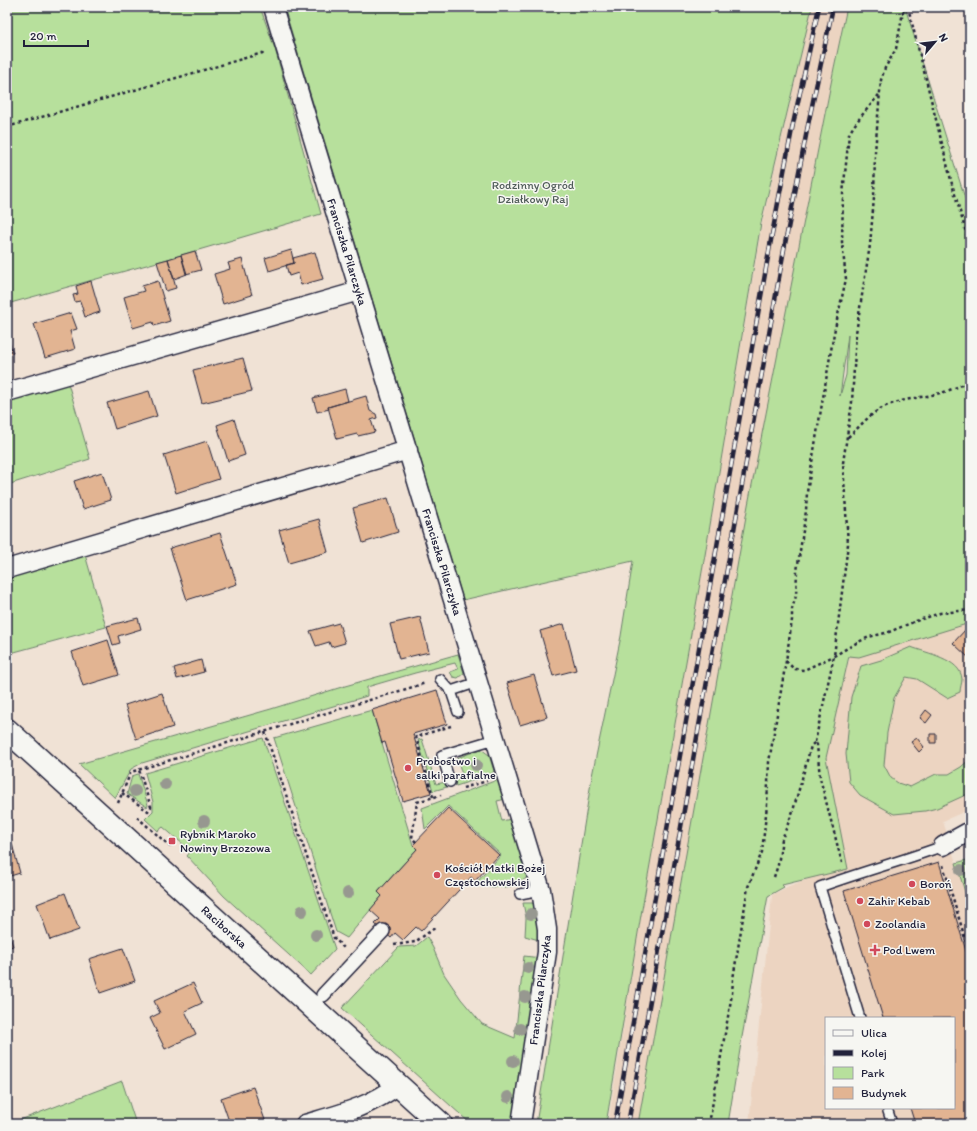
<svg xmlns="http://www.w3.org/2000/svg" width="977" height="1131" font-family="Itim,sans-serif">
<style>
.built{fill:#ecd4c1;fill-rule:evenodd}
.green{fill:#b7e09c;stroke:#6c816c;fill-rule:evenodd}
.building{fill:#e2b492;stroke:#22223b}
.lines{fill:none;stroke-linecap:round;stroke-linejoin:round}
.service-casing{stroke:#22223b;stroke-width:12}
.pedestrian-casing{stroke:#22223b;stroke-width:16}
.minor-casing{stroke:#22223b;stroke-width:21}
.secondary-casing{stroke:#22223b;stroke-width:25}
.path{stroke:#22223b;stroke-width:2.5;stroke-dasharray:3 3;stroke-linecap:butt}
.service{stroke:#f6f6f2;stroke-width:9}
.pedestrian{stroke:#f6f6f2;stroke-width:13}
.minor{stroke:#f6f6f2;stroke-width:18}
.secondary{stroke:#f6f6f2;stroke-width:22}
.rail-casing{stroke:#22223b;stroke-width:4.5}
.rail{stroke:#f6f6f2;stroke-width:3;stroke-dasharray:9;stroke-linecap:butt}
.tree{fill:#979890}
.poi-dot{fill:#d1495b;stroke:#f6f6f2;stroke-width:1.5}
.labels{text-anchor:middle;stroke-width:3;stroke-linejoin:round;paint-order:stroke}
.park-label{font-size:12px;fill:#4f5b58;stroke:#f6f6f2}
.street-label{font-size:12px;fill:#22223b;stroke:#f6f6f2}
.poi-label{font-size:12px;fill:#22223b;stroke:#f6f6f2;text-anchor:start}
</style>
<rect width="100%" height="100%" fill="#f0e2d5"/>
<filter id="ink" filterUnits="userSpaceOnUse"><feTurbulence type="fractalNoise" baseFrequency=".025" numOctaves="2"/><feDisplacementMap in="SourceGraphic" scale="8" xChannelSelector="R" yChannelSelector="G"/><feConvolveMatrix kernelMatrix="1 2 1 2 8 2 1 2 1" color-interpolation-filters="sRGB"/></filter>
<g filter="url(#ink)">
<!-- built -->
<path class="built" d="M812,7H847L834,68L768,404L638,1124H608L641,915L705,555L762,223Z
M970,615V809L943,821L970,908V1124H749L772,895L789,886L845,866L843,843L822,757L851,653ZM826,1018H954V1108H826Z"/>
<!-- green -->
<path class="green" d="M7,7H260L275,49L321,214L168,259L7,304Z
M284,7H812L761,223L705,555L641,915L606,1124H536L592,776L621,636L633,561L463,600Z
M847,7H905L970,214V623L859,657L849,656L826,758L848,869L782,885L784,887L768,896L742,1037L728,1124H638L748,505L834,68ZM848,335L846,375L840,396Z
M68,383L90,459L7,485V401Z
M84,551L106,627L7,654V576Z
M911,647C926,653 961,659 962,679C962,683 960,688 960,692L947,698L917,679L906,677L894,698L887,733L884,765L891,778L898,783L910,787L936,774H949L961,767L970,759V793L937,808L925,811L894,814L860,795L849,782L846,754L851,697L861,666L881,660Z
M458,654L464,673L458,678L453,677L450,672L458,669L455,663L415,673L367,687V696L142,763L131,769L115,798L79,764L271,709L345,686Z
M372,710L413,845L417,849L378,892L382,896L347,938L336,932L274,738Z
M263,738L335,949L311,975L224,896L187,856L191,851L163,827L158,831L145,819L153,811V802L145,773Z
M422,739L436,784L446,782L447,787L433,791L418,740Z
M481,749L489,755L494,771L490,775L456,786L454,781L463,778L457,758Z
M138,774L148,805L147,807L127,794L132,776Z
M497,780L506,799L497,801L502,821L511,819L528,877C508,891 499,889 476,883L501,855L448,806L425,829L422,808Z
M970,859V908L956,863Z
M523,903H535L542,941L525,936L526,918Z
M427,937L433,948L444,974L461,999L482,1024L515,1038L524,956L541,958L518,1106L511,1124H471L342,1008L399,947L416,946Z
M122,1081L136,1124H16L15,1122Z"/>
<!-- building -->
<path class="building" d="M291,250L294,263L269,271L265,258Z
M195,251L201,270L186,274L181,255Z
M315,252L323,279L301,285L298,273L289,276L286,265L294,263L293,258Z
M181,255L187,274L174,279L168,259Z
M168,259L176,288L166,291L157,262Z
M242,259L252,295L223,304L214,274L230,269L228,263Z
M91,281L100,312L85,317L80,301L75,302L73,295L78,294L76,286Z
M158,281L170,321L154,326L153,322L133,328L124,297L144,291L142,286Z
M71,313L77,329L70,331L75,349L45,358L34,324Z
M7,336L13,353L7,355Z
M243,358L252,391L202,403L193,370Z
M345,389L348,401L328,407L329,409L317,412L313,398Z
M149,391L157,416L115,429L107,403Z
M366,396L370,411L376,414L377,418L371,420L375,432L358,436L357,434L337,439L328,407Z
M234,419L245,455L228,461L217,425Z
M207,441L219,479L176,493L164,455Z
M102,472L111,500L83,509L74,481Z
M388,498L398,532L363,543L353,508Z
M319,519L328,552L289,563L279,530Z
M220,533L237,584L187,600L170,548Z
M420,617L429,652L399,659L390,624Z
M138,618L141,629L118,636L120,643L113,645L107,626Z
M339,623L345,643L331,647L329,642L316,646L310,631Z
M564,624L576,670L553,676L540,631Z
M967,628L970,631V659L953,643Z
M108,640L119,675L83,686L72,652Z
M201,660L204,672L177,679L174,668Z
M534,675L547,717L520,725L507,683Z
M437,690L447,724L413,734L431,793L403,801L385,742L382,743L372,710Z
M162,693L173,727L136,739L125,705Z
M926,710L932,715L926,723L920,718Z
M930,734H936V743H930Z
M917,738L924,747L919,752L911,742Z
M448,808L499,855L475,881L471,877L421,931L416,927L403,940L395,933L391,938L375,924L380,919L370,910L382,896L378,892L417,849L413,845Z
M12,844L20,873L7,877V846Z
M939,862L970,964V1124H915L910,1108H954V1018H883L844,891Z
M65,893L79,930L50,940L37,904Z
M7,927L13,946L7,948Z
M123,948L135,981L100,993L89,959Z
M193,983L202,1003L185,1011L196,1034L165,1049L150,1018L160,1013L154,1001Z
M253,1087L265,1120L254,1124H230L221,1098Z"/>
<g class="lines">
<defs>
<path id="service" d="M440,679L451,691L458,712
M451,691L478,682
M450,782L442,755L495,739
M520,894L541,890
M860,1018L820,887C861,872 902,861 943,846
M887,1108L892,1124"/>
<path id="pedestrian" d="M323,995L383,931"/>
<path id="minor" d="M273,7L541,890L547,929V952L521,1124
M7,392L359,291
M7,569L408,450
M943,846L970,831
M305,1124C339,1114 370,1107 398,1085"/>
<path id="secondary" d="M7,730L441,1124"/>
</defs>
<!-- service casing -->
<use href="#service" class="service-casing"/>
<!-- pedestrian casing -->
<use href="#pedestrian" class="pedestrian-casing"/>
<!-- minor casing -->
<use href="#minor" class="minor-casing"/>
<!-- secondary casing -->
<use href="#secondary" class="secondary-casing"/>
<!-- path -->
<path class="path" d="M908,7L952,184L970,246
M7,127L266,52
M848,437C860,427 869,414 884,407C903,398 924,398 944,392C953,389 962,385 970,381
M786,661L794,669L804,670L834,656L858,642L869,637L889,632L916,621L940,613L970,610
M265,732L334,938L344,948
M815,742L834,656L848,544L843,463L852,402L856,333L870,245L874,198L875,152L881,80L885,68L896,49L904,7
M463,788L487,781
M122,793L148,811L151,807L139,770
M433,797L416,737L451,726
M118,803L131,772L426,683
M137,817L172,848
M416,842L412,838L417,802L441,795
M943,865L970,955
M774,877L778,865L782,839L793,811L811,746L815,742L817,745L820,778L842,863
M394,945L415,942L436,927
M709,1124L732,994L733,979L748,887L762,852L767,805L769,762L786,661L792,620V609L796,596L797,571L806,511L807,492L834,333L846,279L842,242L843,194L849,134C857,119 870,107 880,93"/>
<!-- service -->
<use href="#service" class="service"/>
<!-- pedestrian -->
<use href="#pedestrian" class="pedestrian"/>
<!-- minor -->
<use href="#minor" class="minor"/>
<!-- secondary -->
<use href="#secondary" class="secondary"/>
<defs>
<path id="rail" d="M615,1124L771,240L793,124L819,7
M628,1124L785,244L809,120L833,7"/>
</defs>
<!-- rail casing -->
<use href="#rail" class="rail-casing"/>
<!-- rail -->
<use href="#rail" class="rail"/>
</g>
<!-- trees -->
<g class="tree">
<circle cx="476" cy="765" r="6"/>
<circle cx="165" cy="784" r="6"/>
<circle cx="135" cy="791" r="6"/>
<circle cx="204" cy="821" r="6"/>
<circle cx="961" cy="870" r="6"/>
<circle cx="348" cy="893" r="6"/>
<circle cx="302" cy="911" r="6"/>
<circle cx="531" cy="914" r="6"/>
<circle cx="316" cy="935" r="6"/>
<circle cx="528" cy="968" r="6"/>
<circle cx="525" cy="997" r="6"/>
<circle cx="520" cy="1029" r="6"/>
<circle cx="513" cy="1061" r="6"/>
<circle cx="508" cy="1097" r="6"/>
</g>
</g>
<!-- markers -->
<g class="poi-dot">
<circle cx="408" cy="768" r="4"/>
<rect x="168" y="837" width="8" height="8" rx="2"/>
<circle cx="437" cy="875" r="4"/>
<circle cx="912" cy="884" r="4"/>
<circle cx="860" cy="901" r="4"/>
<circle cx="867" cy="924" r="4"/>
<path d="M873 944h4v4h4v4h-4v4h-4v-4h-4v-4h4z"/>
</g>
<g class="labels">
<!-- park labels -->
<g class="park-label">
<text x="533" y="189">Rodzinny Ogród<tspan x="533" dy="14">Działkowy Raj</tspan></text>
</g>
<!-- street labels -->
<g class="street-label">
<text transform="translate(347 252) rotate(73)" y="4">Franciszka Pilarczyka</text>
<text transform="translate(442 562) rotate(73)" y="4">Franciszka Pilarczyka</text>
<text transform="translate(224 927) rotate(42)" y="4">Raciborska</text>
<text transform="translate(540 990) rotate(-83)" y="4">Franciszka Pilarczyka</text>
</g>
<!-- poi labels -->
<g class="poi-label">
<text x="416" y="765">Probostwo i<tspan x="416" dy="14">salki parafialne</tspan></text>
<text x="180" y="838">Rybnik Maroko<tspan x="180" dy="14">Nowiny Brzozowa</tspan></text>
<text x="445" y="872">Kościół Matki Bożej<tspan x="445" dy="14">Częstochowskiej</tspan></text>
<text x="920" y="888">Boroń</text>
<text x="868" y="905">Zahir Kebab</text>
<text x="875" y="928">Zoolandia</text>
<text x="883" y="954">Pod Lwem</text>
</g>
</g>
<!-- margin -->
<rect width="977" height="1131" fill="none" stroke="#f6f6f2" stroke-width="24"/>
<rect x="12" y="12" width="953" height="1107" fill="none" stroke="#22223b" stroke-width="1.5" filter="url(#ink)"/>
<!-- legend -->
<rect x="825" y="1017" width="130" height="92" fill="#f6f6f2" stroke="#a1a1a9"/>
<rect x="833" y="1030" width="20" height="6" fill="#f6f6f2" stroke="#a1a1a9"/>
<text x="861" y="1037" font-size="12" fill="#22223b">Ulica</text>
<rect x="833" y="1050" width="20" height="6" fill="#22223b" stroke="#a1a1a9"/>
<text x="861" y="1057" font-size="12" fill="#22223b">Kolej</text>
<rect x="833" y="1067" width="20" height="12" fill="#b7e09c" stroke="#a1a1a9"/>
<text x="861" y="1077" font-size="12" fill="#22223b">Park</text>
<rect x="833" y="1087" width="20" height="12" fill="#e2b492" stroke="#a1a1a9"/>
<text x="861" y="1097" font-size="12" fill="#22223b">Budynek</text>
<!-- north arrow -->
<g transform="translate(935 42) rotate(62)" stroke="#f6f6f2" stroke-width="3" paint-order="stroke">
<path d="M0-3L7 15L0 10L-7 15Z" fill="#22223b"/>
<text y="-6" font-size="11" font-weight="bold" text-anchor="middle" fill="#22223b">N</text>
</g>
<!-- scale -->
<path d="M24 40v6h64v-6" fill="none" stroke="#22223b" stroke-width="2"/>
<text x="30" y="40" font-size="12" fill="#22223b" stroke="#f6f6f2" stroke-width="3" paint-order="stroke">20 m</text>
</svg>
